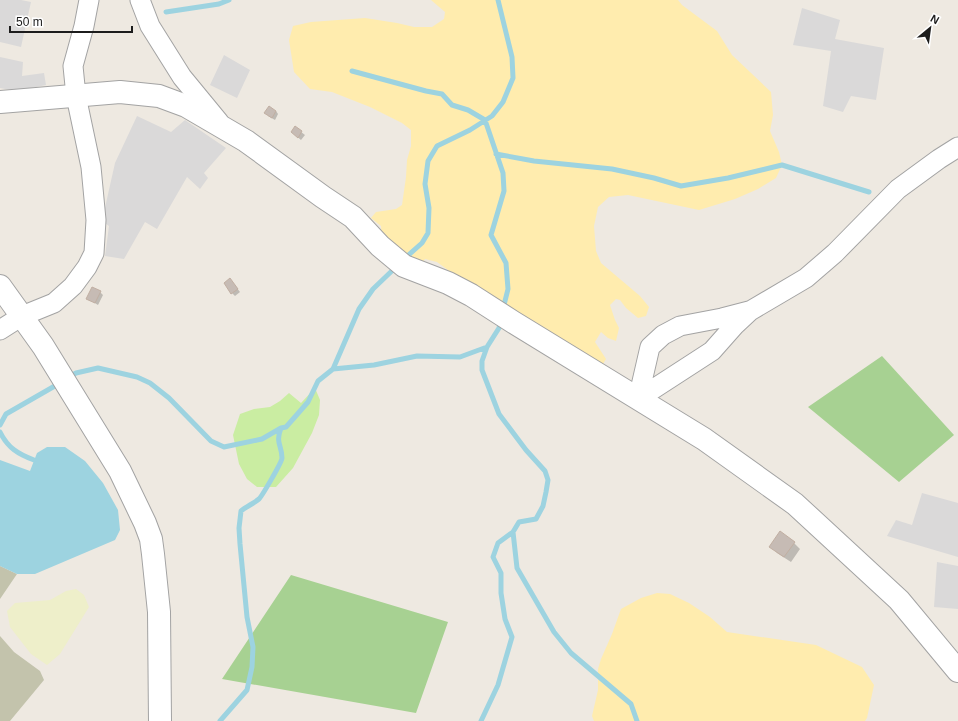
<svg xmlns="http://www.w3.org/2000/svg" width="958" height="721" font-family="Arial,sans-serif">
<style>
.residential{fill:#dad9d9}
.construction{fill:#c3c3ac}
.farmland{fill:#eeefca}
.grass{fill:#caeda2}
.forest{fill:#a7d192}
.sand{fill:#ffecae}
.water{fill:#9dd3e0}
.shadow{fill:#0003}
.lines{fill:none;stroke-linecap:round;stroke-linejoin:round}
.stream{stroke:#9dd3e0;stroke-width:5}
.building{fill:#c6bbb4;stroke:#c1afa2}
.minor-casing{stroke:#a3a3a3;stroke-width:21}
.tertiary-casing{stroke:#a3a3a3;stroke-width:24}
.minor{stroke:#fff;stroke-width:19}
.tertiary{stroke:#fff;stroke-width:22}
</style>
<rect width="100%" height="100%" fill="#eee9e1"/>
<!-- residential -->
<path class="residential" d="M0,0H21L31,2L21,47L0,42Z
M802,8L840,20L835,39L884,48L876,100L851,96L843,112L823,106L831,51L793,45Z
M224,55L250,70L237,98L210,85Z
M0,57L23,62L22,76L44,73L46,85L16,91L0,88Z
M137,116L171,132L185,120L226,148L204,173L208,178L200,189L187,177L157,229L145,222L124,259L105,256L109,226L102,221L115,163Z
M922,493L958,503V557L887,536L896,520L912,525Z
M937,562L958,566V609L934,607Z"/>
<!-- construction -->
<path class="construction" d="M0,566L17,574L0,599Z
M0,636L14,652L40,671L44,680L10,721H0Z"/>
<!-- farmland -->
<path class="farmland" d="M76,589L84,595L89,607L60,654L47,665L31,654L10,627L7,611L15,603L50,600L66,591Z"/>
<!-- grass -->
<path class="grass" d="M315,388L320,400L319,415L312,433L293,468L276,487H257L247,479L239,464L233,435L240,414L254,409L270,407L280,401L289,393L301,403Z"/>
<!-- forest -->
<path class="forest" d="M882,356L954,435L899,482L808,407Z
M291,575L448,622L416,713L222,679Z"/>
<!-- sand -->
<path class="sand" d="M431,0H678L682,5L717,31L732,55L771,92L773,115L770,131L779,152L782,165L776,178L758,189L735,199L699,210L628,195L609,197L598,207L594,226L596,251L601,263L640,296L649,307L646,316L638,318L626,308L620,300L616,299L610,305L615,320L619,328L616,341L608,338L601,332L595,342L606,359L600,369L471,287L437,262L425,259L418,268L382,241L381,226L371,218L376,212L396,209L402,205L406,177L407,160L411,146V130L402,123L370,107L332,92L310,89L294,72L289,40L293,26L311,22L365,18L397,23L414,27H432L444,19L445,12Z
M657,593L670,594L689,603L710,617L727,632L816,645L862,667L874,685L867,718L865,721H594L592,716L598,690V669L601,659L612,634L621,609L641,598Z"/>
<!-- water -->
<path class="water" d="M47,447H65L85,461L103,483L118,510L120,530L115,540L35,574H17L0,566V460L30,471L37,453Z"/>
<!-- shadow -->
<path class="shadow" d="M276,111L278,114L275,120L268,116Z
M296,128L305,135L301,140L295,135Z
M233,283L240,292L235,296L232,293Z
M100,292L103,295L98,305L88,299Z
M794,543L800,549L791,562L777,553L771,546Z"/>
<g class="lines">
<!-- stream -->
<path class="stream" d="M166,12L219,4L229,0
M352,71L426,91L442,94L452,105L468,110L485,120L503,173L504,191L491,235L506,263L508,289L503,309
M496,154L534,161L612,169L654,178L681,186L728,178L782,165L869,192
M404,259L422,243L428,233L429,208L425,184L428,161L437,146L470,130L492,116L503,102L513,78L512,57L498,0
M333,369L359,309L373,289L397,266
M69,377L76,373L98,368L137,377L150,383L169,398L211,441L224,447L262,439L281,428
M0,425L6,414L60,383
M0,432C8,448 18,454 34,460
M513,532L517,568L554,632L571,653L631,704L637,721
M220,721L247,690L252,667L253,647L247,617L240,544L239,528L241,511C246,507 254,503 259,499C262,496 282,462 282,458C282,445 275,443 281,428L286,427L294,418L308,402L318,381L333,369L374,365L417,356L460,357L487,347L499,328L501,321
M481,721L498,685L512,637L505,619L501,593V573L493,557L498,543L513,532L519,522L536,519L543,506L546,492L548,480L545,471L526,450L499,414L482,370V361L487,347"/>
</g>
<!-- building -->
<path class="building" d="M269,106L276,111L272,118L264,113Z
M295,126L302,131L298,138L291,132Z
M230,278L238,289L231,294L224,283Z
M92,287L101,291L95,303L86,299Z
M780,531L795,542L784,557L769,547Z"/>
<g class="lines">
<defs>
<path id="minor" d="M140,0L150,26L182,77L219,122
M0,330L22,316L54,303L73,286L87,267L94,253L96,220L91,167L76,96L73,66L84,26L89,0
M638,399L712,351L735,325L750,311L806,278L835,253L898,189L939,159L958,147
M638,399L650,347L663,335L680,326L722,318L749,311"/>
<path id="tertiary" d="M0,102L120,92L159,96L186,106L246,141L323,197L353,217L380,246L404,266L448,283L471,295L513,322L704,439L795,504L899,600L958,671
M0,286L43,346L120,471L145,523L151,539L153,554L159,612L160,721"/>
</defs>
<!-- minor casing -->
<use href="#minor" class="minor-casing"/>
<!-- tertiary casing -->
<use href="#tertiary" class="tertiary-casing"/>
<!-- minor -->
<use href="#minor" class="minor"/>
<!-- tertiary -->
<use href="#tertiary" class="tertiary"/>
</g>
<!-- north arrow -->
<g transform="translate(930 28) rotate(29)" stroke="#ffffff" stroke-width="3" paint-order="stroke">
<path d="M0-3L7 15L0 10L-7 15Z" fill="#1c1c1c"/>
<text y="-6" font-size="11" font-weight="bold" text-anchor="middle" fill="#1c1c1c">N</text>
</g>
<!-- scale -->
<path d="M10 26v6h122v-6" fill="none" stroke="#1c1c1c" stroke-width="2"/>
<text x="16" y="26" font-size="12" fill="#1c1c1c" stroke="#ffffff" stroke-width="3" paint-order="stroke">50 m</text>
</svg>
